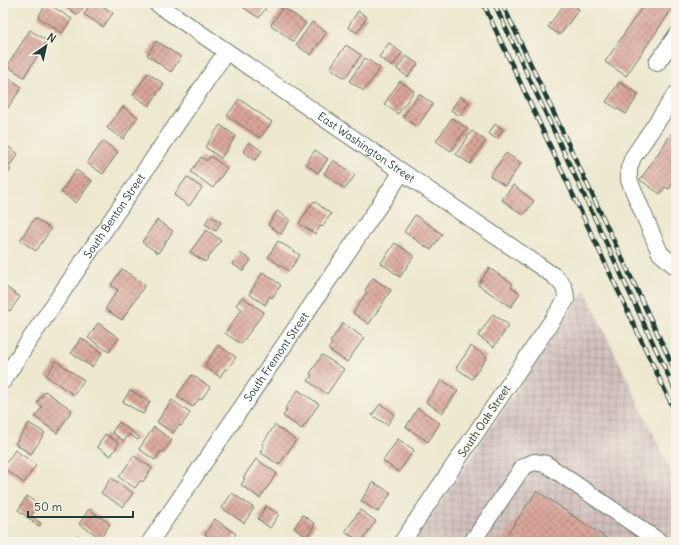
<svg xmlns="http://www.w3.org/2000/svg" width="679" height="545" font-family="Delius,sans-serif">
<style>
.industrial{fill:url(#industrial-grid)}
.building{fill:url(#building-cross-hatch)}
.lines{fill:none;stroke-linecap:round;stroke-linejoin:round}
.minor-casing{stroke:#67796a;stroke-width:18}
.minor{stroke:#fff;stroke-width:16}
.rail-casing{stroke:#1f3d34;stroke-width:4.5}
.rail{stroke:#f7f3e8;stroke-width:3;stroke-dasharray:9;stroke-linecap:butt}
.labels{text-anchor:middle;stroke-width:3;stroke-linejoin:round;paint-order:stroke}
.street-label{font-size:11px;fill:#1f3d34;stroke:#f7f3e8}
</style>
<defs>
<pattern id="industrial-grid" width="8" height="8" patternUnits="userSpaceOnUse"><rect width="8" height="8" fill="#d1c0bc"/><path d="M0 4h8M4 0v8" fill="none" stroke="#a99d9a"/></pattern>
<pattern id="building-cross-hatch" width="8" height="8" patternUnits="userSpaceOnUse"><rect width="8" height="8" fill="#daa599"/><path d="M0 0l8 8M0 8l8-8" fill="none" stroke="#b0887e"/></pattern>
</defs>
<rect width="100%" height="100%" fill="#f7f3e8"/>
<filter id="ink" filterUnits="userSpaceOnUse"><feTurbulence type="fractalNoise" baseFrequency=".025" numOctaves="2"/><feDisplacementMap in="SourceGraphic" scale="8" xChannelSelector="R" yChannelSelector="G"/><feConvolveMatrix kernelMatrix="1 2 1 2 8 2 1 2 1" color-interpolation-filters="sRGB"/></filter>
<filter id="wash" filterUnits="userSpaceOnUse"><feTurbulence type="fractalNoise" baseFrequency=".012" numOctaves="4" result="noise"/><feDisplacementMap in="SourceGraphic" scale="16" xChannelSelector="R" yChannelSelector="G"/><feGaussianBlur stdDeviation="0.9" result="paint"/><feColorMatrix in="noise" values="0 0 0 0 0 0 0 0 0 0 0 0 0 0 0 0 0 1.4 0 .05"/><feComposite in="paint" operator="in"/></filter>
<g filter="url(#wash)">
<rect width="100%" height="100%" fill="#ede8ce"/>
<!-- industrial -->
<path class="industrial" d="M585,290L676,482V542H414Z"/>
<g id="blocks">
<!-- building -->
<path class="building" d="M47,3L72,19L62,33L38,17Z
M60,3H86L78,15Z
M91,3H98L113,13L103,27L84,14Z
M247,3H269L259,18L244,8Z
M565,3H571L579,9L560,35L548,27Z
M645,3H673L672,4L674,6L626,76L605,62Z
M283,7L306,23L293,41L271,25Z
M358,11L367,17L357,33L348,27Z
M312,22L327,32L311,55L296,45Z
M30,30L47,41L24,77L7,66Z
M156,41L181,57L171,72L147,55Z
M389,43L402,53L392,67L379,57Z
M346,45L361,55L345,78L330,68Z
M406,56L418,64L408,77L397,69Z
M365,58L380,68L364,91L349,81Z
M148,73L164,84L149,106L133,95Z
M6,76L22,87L7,109L3,107V80Z
M400,81L414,91L398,114L384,104Z
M619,82L639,94L626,114L606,102Z
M419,94L433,104L417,127L403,117Z
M460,96L469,102L460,116L451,110Z
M239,99L272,122L260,138L227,116Z
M123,107L138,117L123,139L107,128Z
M452,118L467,128L451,151L436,141Z
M495,124L503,129L497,139L489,134Z
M220,125L236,136L221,158L205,147Z
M676,127V180L669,189L665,187L660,194L640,180Z
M472,131L486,141L470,164L456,154Z
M103,141L118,152L103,174L87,163Z
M249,142L262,151L255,160L243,151Z
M6,145L18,154L10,165L3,161V150Z
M315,150L328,159L318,173L306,164Z
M506,153L521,163L505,186L490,176Z
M210,156L227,168L213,188L191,172L201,157L207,161Z
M333,160L355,175L345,189L324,174Z
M3,164L11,169L5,178L3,177Z
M76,170L92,181L76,203L61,192Z
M187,177L202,188L189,206L174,195Z
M513,185L534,201L523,215L502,200Z
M314,201L331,214L322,227L320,226L315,234L299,223Z
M277,211L290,220L281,234L268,225Z
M415,215L442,234L431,250L404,232Z
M210,216L221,222L216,231L205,224Z
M35,218L51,229L36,251L20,240Z
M157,220L173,231L158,253L142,242Z
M206,230L221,240L205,262L190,252Z
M278,241L300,255L289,271L268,257Z
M395,243L414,256L400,277L381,263Z
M240,253L251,260L243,271L232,264Z
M489,268L513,284L511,287L520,293L511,307L478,285Z
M122,269L145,285L122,320L105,309L118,290L111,285Z
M263,272L281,285L272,298L270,296L265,305L249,294Z
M373,278L391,290L369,324L353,313L367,292L365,290Z
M3,285L20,297L10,311L3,306Z
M242,297L264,312L241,344L225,333L242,309L236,305Z
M493,314L509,325L494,347L478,336Z
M98,323L119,338L109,352L88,338Z
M343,323L364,338L347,362L328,349L332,344L330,342Z
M81,338L102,353L92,367L71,353Z
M218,345L236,357L227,370L225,369L220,377L204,366Z
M471,346L487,357L472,379L456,368Z
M322,355L344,369L327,394L308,381L312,375L310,374Z
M56,361L84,380L74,395L46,376Z
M192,375L210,387L201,400L199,399L193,407L177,396Z
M442,380L458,391L442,413L426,402Z
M130,390L150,402L143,414L123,402Z
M298,390L319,404L302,429L283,416L287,410L285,409Z
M45,391L72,410L57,433L35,417L42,407L37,403Z
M172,400L190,413L181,426L179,425L173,433L157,422Z
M380,404L395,414L387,425L372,415Z
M418,408L440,423L428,442L406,427Z
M119,422L140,438L138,440L129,434L124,441L112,432Z
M29,423L45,433L31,454L15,444Z
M275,425L296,440L279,465L260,452L264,446L262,444Z
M154,427L172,440L163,453L161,451L155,460L139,449Z
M105,434L119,443L111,456L97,447Z
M398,439L414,450L399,472L383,461Z
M15,450L36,465L24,483L3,468Z
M134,456L152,468L143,482L141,480L135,488L119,477Z
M256,459L277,473L260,498L241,485L245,479L243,478Z
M111,478L133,493L123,507L101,493Z
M373,482L391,493L378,512L361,501Z
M537,491L612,542H502Z
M232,493L254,508L244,523L222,508Z
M27,496L39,505L31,516L41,523L39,526L18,510Z
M266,506L279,514L270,528L258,519Z
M89,509L110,524L101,538L79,524Z
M360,510L376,521L361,542L345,532Z
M303,515L315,524L307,537L294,528Z
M215,519L236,534L231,542H217L205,534Z
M76,536L85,542H71Z"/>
</g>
</g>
<g filter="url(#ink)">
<use href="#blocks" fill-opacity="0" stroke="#67796a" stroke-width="1"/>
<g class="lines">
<defs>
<g id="minor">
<path id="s1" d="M156,3L554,276C563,284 566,288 566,300L402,542"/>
<path d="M657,63L676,36"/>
<path d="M676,94L633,157L629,168V180L660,253L676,267"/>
<path id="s2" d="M3,381L26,345L226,52"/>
<path id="s3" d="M150,542L402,172"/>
<path d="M472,542L523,467L534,462L546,464L660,542"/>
</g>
</defs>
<!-- minor casing -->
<use href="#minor" class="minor-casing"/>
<!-- minor -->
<use href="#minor" class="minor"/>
<defs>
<path id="rail" d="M483,3L676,414
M494,3L676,392
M502,3L676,373"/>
</defs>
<!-- rail casing -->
<use href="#rail" class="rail-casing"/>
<!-- rail -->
<use href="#rail" class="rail"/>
</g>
</g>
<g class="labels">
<!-- street labels -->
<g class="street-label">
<text dy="4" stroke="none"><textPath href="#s1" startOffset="255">East Washington Street</textPath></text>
<text dy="4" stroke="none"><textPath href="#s2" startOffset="199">South Benton Street</textPath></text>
<text dy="4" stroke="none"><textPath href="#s3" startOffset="224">South Fremont Street</textPath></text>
<text transform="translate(484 421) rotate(-56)" y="4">South Oak Street</text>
</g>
</g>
<!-- margin -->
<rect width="679" height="545" fill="none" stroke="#f7f3e8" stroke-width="16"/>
<!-- north arrow -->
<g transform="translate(46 46) rotate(34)" stroke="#f7f3e8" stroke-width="3" paint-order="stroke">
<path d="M0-3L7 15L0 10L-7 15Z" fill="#1f3d34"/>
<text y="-6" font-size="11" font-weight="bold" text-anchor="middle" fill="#1f3d34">N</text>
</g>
<!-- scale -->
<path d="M28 511v6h105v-6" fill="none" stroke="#1f3d34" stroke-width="2"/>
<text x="34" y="511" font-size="12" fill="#1f3d34" stroke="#f7f3e8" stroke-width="3" paint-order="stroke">50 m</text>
</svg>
